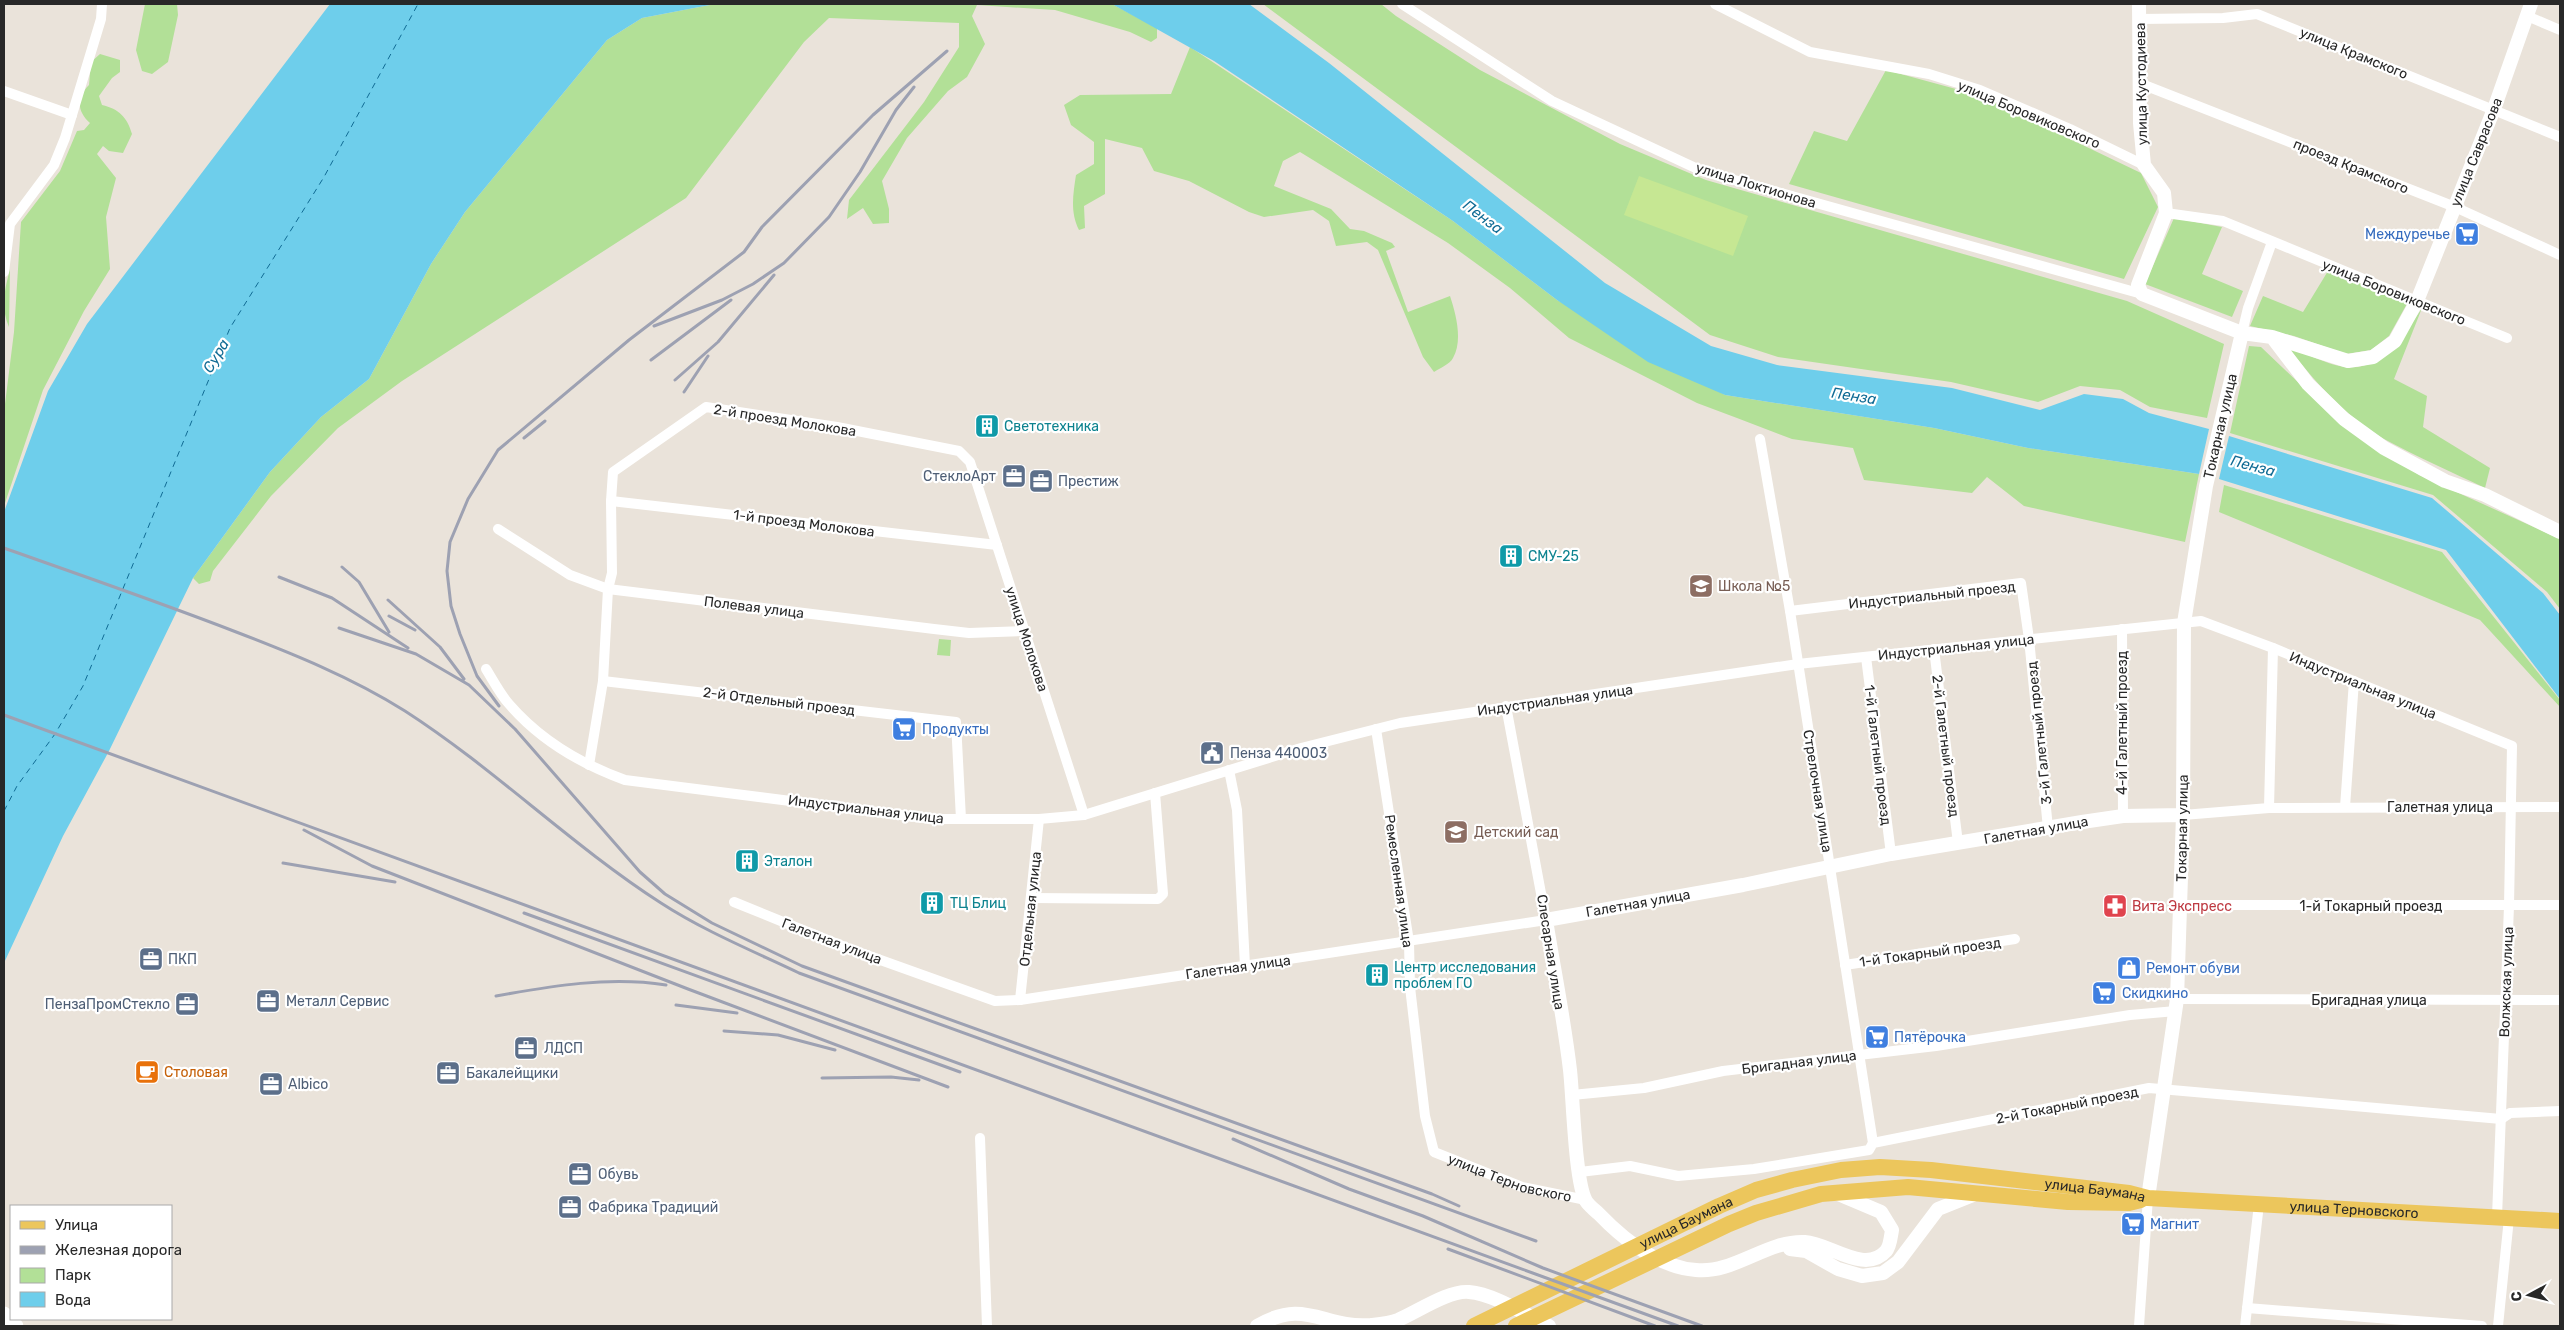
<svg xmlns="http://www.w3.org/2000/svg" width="2564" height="1330" font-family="Rubik,sans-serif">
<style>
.green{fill:#b2e097}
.pitch{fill:#c6e793}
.water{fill:#6eceeb}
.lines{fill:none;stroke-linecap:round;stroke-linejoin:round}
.ferry{stroke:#106b94;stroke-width:1;stroke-dasharray:6 5;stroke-linecap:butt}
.minor{stroke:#fff;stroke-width:10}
.tertiary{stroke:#fff;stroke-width:14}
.secondary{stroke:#fff;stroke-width:15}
.primary{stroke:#ecc65c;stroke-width:16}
.rail{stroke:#9da1b2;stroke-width:3}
.labels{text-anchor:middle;stroke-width:4.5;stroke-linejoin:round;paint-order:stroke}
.street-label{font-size:14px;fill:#282828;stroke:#fff}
.shop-label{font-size:14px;fill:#366cbe;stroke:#fff;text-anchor:start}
.culture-label{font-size:14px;fill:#0d838f;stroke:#fff;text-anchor:start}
.service-label{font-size:14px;fill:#4e5e75;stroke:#fff;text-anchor:start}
.education-label{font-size:14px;fill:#785e54;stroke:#fff;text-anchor:start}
.health-label{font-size:14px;fill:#be3a42;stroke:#fff;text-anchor:start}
.food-label{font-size:14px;fill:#c56008;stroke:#fff;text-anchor:start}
.water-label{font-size:15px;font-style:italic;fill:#106b94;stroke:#fff}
</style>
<rect width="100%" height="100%" fill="#eae3da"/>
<!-- green -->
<path class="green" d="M145,4H177L178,15L168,62L152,74L142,71L136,50Z
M715,4H1112L1157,28V38L1151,42L1130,32L1055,10L977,5L972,16L985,44L967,77L948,91L907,138L882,181L889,209V223L873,224L863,208L847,219L849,200L924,102L959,47V23L829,18L804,42L686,198L402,381L338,428L271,496L213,571L210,581L199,584L193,578L270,472L321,417L369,379L431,264L465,212L607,40L642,18Z
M1263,4H1381L1396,16L1480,70L1620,144L1706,180L2127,301L2224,344L2207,418L2150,407L2120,390L2080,386L2038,402L1951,382L1778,357L1710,335Z
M1190,47L1453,221L1557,300L1725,395L1934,428L2028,448L2199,474L2185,542L2024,506L1987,477L1972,493L1864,480L1853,448L1792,439L1737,418L1697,403L1569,338L1510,288L1448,243L1300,152L1283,161L1274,186L1331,209L1350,229L1364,231L1392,243L1395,247L1386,251L1408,312L1450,296C1456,314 1463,341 1453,358C1450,364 1440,368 1434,372L1423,357L1378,250L1367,242L1336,246L1329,221L1313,210L1264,217L1249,212L1189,181L1154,171L1142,148L1105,139V194L1084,206L1085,228L1079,230C1070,212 1073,195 1076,175L1094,164V142L1071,125L1064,105L1080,95L1171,94Z
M100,54L120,60V72L112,78L99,96L102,105C119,109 127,117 132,134L123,153L109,151L103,146L97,154L116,178L106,217L110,269L84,311L43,390L4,506V412L14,332L21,222L60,171L77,131L84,130L90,123C77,111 76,98 89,85L91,62Z
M1886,70L1978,95L2141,173L2158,207L2124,279L1789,184L1814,131L1847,141Z
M2174,218L2222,227L2202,274L2243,291L2232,317L2145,284Z
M10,269L9,327C0,306 5,289 10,269Z
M2328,271L2408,302L2389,336L2371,350L2346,354L2294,336L2250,326L2263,296L2303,312Z
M2422,308L2394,379L2427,396L2423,427L2490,468L2485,488C2452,472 2417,457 2384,439C2345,416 2314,381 2287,346C2302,352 2331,366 2346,367C2383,371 2404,335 2422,308Z
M2249,346L2261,347L2341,423L2419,475L2560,539V609L2547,592L2433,495L2230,433Z
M2224,485L2442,552L2560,700V707L2480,620L2219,512Z
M939,639L951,640L950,656L937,655Z"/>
<!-- pitch -->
<path class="pitch" d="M1639,176L1748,216L1733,256L1624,215Z"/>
<!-- water -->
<path class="water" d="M330,4H715L642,18L607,40L465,212L431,264L369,379L321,417L270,472L193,578L109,751L63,836L4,963V512L48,391L87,324Z
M1112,4H1249L1329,63L1605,283L1711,346L1777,365L1952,388L2040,410L2084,394L2123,399L2149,413L2209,429L2199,474L2028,448L1934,428L1725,395L1648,362L1557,300L1453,221L1214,61Z
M2229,436L2432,498L2543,593L2560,615V699L2446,550L2219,479Z"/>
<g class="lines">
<!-- ferry -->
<path class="ferry" d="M4,811L17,786L55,734L83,686L230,328L324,177L418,4"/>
<!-- minor -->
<g class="minor">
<path d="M1402,4L1552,101L1702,171L2142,294"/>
<path d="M1715,4L1810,52L1929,74L1980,90L2070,129L2144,165"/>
<path d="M2527,16L2560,30"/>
<path d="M2139,19L2223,18L2257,14L2560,137"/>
<path d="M2139,83L2455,207L2560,255"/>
<path d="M4,91L72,115"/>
<path d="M2166,213L2223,221L2507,338"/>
<path d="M4,272L10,224L54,165L65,138L101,19L102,4"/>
<path d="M2242,333L2248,308L2272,242"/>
<path d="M1760,439L1790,611L1873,1143"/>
<path d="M611,501L997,545"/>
<path d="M498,529L570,575L608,589L934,629L969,633L1024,631"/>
<path d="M1790,611L2021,583L2029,639L2048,828"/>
<path d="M2122,629L2123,816"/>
<path d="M1934,649L1958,843"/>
<path d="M1866,657L1891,854"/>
<path d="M486,669C493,680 500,694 509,704C541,741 581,764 625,780L932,819H1039L1084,815L1301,748L1400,723L1798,664L2201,621L2273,648L2512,746L2509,906L2497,1217"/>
<path d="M603,681L956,722L961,819"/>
<path id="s1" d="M1376,729L1409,942L1410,987L1425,1116L1434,1152L1522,1187L1586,1200"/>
<path d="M589,765L603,681L608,589L612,573L611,501L613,472L706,407L837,427L959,451L970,462L1084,815"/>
<path d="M1229,770L1237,810L1245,966"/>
<path d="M2345,807L2354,681"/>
<path d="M2269,808L2273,648"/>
<path d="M2183,815L2269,808L2560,807"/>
<path d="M1031,898L1158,899L1163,894L1155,793"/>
<path d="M734,902L847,948L995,1001L1020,1000L1546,920L1506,706"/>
<path d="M2181,905H2560"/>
<path d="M1845,965L2015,939"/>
<path d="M2177,999L2560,1000"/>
<path d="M1020,1000L1039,819"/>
<path d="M1572,1095L1644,1088L1723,1071L1936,1046L2130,1015L2176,1011"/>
<path d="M980,1138L987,1326"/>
<path d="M1580,1172L1630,1166L1678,1176L1754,1169L1869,1150L1873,1143L2149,1088L2501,1119L2510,1113L2560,1111"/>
<path d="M2247,1308L2482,1326"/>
<path d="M2139,1326L2148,1198"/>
<path d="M2245,1326L2259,1204"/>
<path d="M2498,1326L2509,1218"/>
</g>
<!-- tertiary -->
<path class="tertiary" d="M2139,4L2140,123L2144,165L2164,193L2166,213L2138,285L2142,294L2242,333L2272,337L2308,384L2344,419L2384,448L2445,481L2485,495L2560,532
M2272,337L2348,361L2373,357L2395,341L2417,301L2494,109L2531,4
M1836,1193L1881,1212L1892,1230C1891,1236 1890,1247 1886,1251C1865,1275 1829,1243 1805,1242C1767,1240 1734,1274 1696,1270C1658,1267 1625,1241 1599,1214C1595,1210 1589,1206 1586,1201C1575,1183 1573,1096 1570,1070C1564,1019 1554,970 1546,920L1743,885L1891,854L2082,822L2123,816L2183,815
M2148,1198L2177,999L2183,815L2184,623L2206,486L2242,333
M1790,1249L1806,1251L1838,1269L1862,1276L1883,1273L1898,1262L1938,1209L1973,1195
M1257,1326C1306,1297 1323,1329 1371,1325C1380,1324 1390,1323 1398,1320C1417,1312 1449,1290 1469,1292C1494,1294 1526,1315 1549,1326"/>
<!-- secondary -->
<path class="secondary" d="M4,1314L16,1326"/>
<!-- primary -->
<g class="primary">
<path id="s2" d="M1474,1326L1719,1206L1756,1190L1792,1180L1841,1170L1880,1167L1931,1170L2129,1193L2148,1198L2560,1221"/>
<path d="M1516,1326L1729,1224L1756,1213L1821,1194L1908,1187L2068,1202L2129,1203L2141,1200"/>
</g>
<!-- rail -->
<path class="rail" d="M654,326L722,300L753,284L784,263L829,217L860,172L896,110L914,87
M651,360L731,300
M675,380L718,342L774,275
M684,392L708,356
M524,438L545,421
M4,548C80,575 156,601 231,630C291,653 351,677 405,711C495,769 571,845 661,903C704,931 753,951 799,973L1536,1241
M342,567L359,582L389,632
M279,577L332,598L408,648
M388,600L440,647L464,679
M389,616L415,630
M339,628L416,654L469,685L515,729L640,872L665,894L712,923L802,966L1432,1194L1459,1206
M499,706L477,676L460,634L451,606L447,571L450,542L468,499L498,450L629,340L744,252L762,227L873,115L947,51
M4,715L1678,1326
M304,830L372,866L688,989L948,1087
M283,863L395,882
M524,913L960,1072
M496,996C552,986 609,976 666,985
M676,1005L737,1013
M724,1031L778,1035L835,1050
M822,1078L891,1077L919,1080
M1233,1139L1349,1189L1423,1216L1543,1268L1702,1326
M1448,1249L1655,1326"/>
</g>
<!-- icons -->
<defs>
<symbol id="supermarket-square" viewBox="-11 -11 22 22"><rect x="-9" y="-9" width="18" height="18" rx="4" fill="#3f7fe0" stroke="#fff"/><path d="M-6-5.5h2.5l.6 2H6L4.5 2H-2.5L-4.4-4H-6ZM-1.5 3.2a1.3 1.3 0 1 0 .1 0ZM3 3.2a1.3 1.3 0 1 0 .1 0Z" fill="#fff"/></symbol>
<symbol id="building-square" viewBox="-11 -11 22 22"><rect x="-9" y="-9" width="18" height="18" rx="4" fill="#0f9aa8" stroke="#fff"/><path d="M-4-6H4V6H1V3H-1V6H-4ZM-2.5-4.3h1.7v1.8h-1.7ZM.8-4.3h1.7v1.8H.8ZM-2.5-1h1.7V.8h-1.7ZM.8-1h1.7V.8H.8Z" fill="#fff"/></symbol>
<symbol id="office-square" viewBox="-11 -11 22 22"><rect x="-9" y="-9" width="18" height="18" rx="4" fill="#5c6f8a" stroke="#fff"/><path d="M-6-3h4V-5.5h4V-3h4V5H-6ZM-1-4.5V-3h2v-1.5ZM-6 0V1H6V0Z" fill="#fff"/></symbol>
<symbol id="school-square" viewBox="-11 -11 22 22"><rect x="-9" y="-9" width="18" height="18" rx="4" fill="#8d6e63" stroke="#fff"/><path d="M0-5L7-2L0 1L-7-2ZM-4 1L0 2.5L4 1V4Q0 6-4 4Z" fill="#fff"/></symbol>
<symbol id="civic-square" viewBox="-11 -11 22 22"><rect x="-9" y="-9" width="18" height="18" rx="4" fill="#5c6f8a" stroke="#fff"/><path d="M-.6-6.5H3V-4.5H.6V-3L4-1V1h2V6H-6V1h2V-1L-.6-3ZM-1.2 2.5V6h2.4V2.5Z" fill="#fff"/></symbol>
<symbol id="pharmacy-square" viewBox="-11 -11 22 22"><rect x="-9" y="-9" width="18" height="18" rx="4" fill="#e0444e" stroke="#fff"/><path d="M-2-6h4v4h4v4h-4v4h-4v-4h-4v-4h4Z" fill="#fff"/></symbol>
<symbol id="shop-square" viewBox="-11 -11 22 22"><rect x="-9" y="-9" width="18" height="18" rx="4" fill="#3f7fe0" stroke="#fff"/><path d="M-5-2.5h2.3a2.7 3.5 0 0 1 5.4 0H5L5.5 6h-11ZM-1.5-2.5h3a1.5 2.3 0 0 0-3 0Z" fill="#fff"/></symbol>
<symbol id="cafe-square" viewBox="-11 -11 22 22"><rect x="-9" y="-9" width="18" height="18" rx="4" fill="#e8710a" stroke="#fff"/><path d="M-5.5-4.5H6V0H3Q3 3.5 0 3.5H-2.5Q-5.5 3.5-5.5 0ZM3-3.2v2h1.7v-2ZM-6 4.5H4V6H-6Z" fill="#fff"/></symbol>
</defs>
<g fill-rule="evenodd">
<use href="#supermarket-square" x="2453" y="220" width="28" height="28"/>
<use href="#building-square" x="973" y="412" width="28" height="28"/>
<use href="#office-square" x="1000" y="462" width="28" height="28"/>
<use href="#office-square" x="1027" y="467" width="28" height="28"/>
<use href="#building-square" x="1497" y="542" width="28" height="28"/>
<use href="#school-square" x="1687" y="572" width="28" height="28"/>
<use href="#supermarket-square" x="890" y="715" width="28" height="28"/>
<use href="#civic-square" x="1198" y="739" width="28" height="28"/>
<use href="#school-square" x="1442" y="818" width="28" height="28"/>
<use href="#building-square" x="733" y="847" width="28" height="28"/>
<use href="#building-square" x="918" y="889" width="28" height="28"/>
<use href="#pharmacy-square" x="2101" y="892" width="28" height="28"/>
<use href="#office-square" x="137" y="945" width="28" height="28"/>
<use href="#shop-square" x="2115" y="954" width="28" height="28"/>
<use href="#building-square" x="1363" y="961" width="28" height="28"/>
<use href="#supermarket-square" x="2090" y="979" width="28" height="28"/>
<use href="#office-square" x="254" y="987" width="28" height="28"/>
<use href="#office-square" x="173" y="990" width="28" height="28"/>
<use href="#supermarket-square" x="1863" y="1023" width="28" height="28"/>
<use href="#office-square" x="512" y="1034" width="28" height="28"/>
<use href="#cafe-square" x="133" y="1058" width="28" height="28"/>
<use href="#office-square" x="434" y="1059" width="28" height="28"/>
<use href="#office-square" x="257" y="1070" width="28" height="28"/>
<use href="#office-square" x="566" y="1160" width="28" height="28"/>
<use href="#office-square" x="556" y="1193" width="28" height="28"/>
<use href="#supermarket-square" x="2119" y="1210" width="28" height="28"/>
</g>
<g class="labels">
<!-- street labels -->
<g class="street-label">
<text transform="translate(2354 53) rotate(22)" y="5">улица Крамского</text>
<text transform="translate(2141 84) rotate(-91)" y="5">улица Кустодиева</text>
<text transform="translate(2029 114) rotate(23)" y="5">улица Боровиковского</text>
<text transform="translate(2476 152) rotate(-68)" y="5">улица Саврасова</text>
<text transform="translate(2351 166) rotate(22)" y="5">проезд Крамского</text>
<text transform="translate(1756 185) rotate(17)" y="5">улица Локтионова</text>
<text transform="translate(2394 292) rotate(22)" y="5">улица Боровиковского</text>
<text transform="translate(785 420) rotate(9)" y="5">2-й проезд Молокова</text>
<text transform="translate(2220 426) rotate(-77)" y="5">Токарная улица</text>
<text transform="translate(804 523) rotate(7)" y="5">1-й проезд Молокова</text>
<text transform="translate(1932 595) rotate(-6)" y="5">Индустриальный проезд</text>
<text transform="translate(754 607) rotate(7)" y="5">Полевая улица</text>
<text transform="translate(1027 639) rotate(72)" y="5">улица Молокова</text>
<text transform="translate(1956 647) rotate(-6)" y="5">Индустриальная улица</text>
<text transform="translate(2363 685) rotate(22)" y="5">Индустриальная улица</text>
<text transform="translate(1555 700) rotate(-8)" y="5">Индустриальная улица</text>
<text transform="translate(779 701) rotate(7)" y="5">2-й Отдельный проезд</text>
<text transform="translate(2122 723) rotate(-90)" y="5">4-й Галетный проезд</text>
<text transform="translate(2039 733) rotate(-96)" y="5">3-й Галетный проезд</text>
<text transform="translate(1946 746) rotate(83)" y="5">2-й Галетный проезд</text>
<text transform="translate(1878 755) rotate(83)" y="5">1-й Галетный проезд</text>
<text transform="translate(1818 791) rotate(81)" y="5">Стрелочная улица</text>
<text x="2440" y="812">Галетная улица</text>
<text transform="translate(866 809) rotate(7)" y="5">Индустриальная улица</text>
<text transform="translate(2182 828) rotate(-89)" y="5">Токарная улица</text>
<text transform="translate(2036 830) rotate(-10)" y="5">Галетная улица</text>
<text transform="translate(1399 881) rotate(82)" y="5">Ремесленная улица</text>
<text transform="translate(1638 903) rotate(-10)" y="5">Галетная улица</text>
<text x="2371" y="911">1-й Токарный проезд</text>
<text transform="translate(1030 909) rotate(-84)" y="5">Отдельная улица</text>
<text transform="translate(832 941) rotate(21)" y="5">Галетная улица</text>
<text transform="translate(1551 952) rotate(81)" y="5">Слесарная улица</text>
<text transform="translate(1930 952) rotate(-8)" y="5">1-й Токарный проезд</text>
<text transform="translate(1238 967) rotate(-8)" y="5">Галетная улица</text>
<text transform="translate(2506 982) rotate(-88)" y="5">Волжская улица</text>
<text x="2369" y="1005">Бригадная улица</text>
<text transform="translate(1799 1062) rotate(-7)" y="5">Бригадная улица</text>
<text transform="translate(2067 1105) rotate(-11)" y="5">2-й Токарный проезд</text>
<text dy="5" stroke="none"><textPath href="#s1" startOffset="508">улица Терновского</textPath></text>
<text dy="5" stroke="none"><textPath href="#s2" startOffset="656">улица Баумана</textPath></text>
<text dy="5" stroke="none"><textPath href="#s2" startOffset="916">улица Терновского</textPath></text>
<text dy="5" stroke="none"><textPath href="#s2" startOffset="236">улица Баумана</textPath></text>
</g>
<!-- shop labels -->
<g class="shop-label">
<text x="2450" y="239" text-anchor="end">Междуречье</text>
<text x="922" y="734">Продукты</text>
<text x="2146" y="973">Ремонт обуви</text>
<text x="2122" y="998">Скидкино</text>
<text x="1894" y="1042">Пятёрочка</text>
<text x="2150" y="1229">Магнит</text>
</g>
<!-- culture labels -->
<g class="culture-label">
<text x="1004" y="431">Светотехника</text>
<text x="1528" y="561">СМУ-25</text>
<text x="764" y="866">Эталон</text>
<text x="950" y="908">ТЦ Блиц</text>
<text x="1394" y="972">Центр исследования<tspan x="1394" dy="16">проблем ГО</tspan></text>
</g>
<!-- service labels -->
<g class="service-label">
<text x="996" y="481" text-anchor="end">СтеклоАрт</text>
<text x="1058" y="486">Престиж</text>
<text x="1230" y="758">Пенза 440003</text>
<text x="168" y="964">ПКП</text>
<text x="286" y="1006">Металл Сервис</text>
<text x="170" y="1009" text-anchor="end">ПензаПромСтекло</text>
<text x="544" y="1053">ЛДСП</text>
<text x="466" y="1078">Бакалейщики</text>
<text x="288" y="1089">Albico</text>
<text x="598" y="1179">Обувь</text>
<text x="588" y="1212">Фабрика Традиций</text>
</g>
<!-- education labels -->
<g class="education-label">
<text x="1718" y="591">Школа №5</text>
<text x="1474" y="837">Детский сад</text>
</g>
<!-- health labels -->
<g class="health-label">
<text x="2132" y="911">Вита Экспресс</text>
</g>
<!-- food labels -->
<g class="food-label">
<text x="164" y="1077">Столовая</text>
</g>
<!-- water labels -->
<g class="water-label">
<text transform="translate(1483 217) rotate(37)" y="5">Пенза</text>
<text transform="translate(216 356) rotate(-59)" y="5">Сура</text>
<text transform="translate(1854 396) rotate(9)" y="5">Пенза</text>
<text transform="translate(2253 466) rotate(15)" y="5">Пенза</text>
</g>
</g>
<!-- border -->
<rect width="2564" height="1330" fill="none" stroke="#282828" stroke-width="10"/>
<!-- legend -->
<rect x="10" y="1205" width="162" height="115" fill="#ffffff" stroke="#a9a9a9"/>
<rect x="20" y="1221" width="25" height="8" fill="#ecc65c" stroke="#a9a9a9"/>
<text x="55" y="1230" font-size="15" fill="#282828">Улица</text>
<rect x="20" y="1246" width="25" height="8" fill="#9da1b2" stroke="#a9a9a9"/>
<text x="55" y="1255" font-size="15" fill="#282828">Железная дорога</text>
<rect x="20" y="1268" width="25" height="15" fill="#b2e097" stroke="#a9a9a9"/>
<text x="55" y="1280" font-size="15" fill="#282828">Парк</text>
<rect x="20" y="1292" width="25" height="15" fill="#6eceeb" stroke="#a9a9a9"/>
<text x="55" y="1305" font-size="15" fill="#282828">Вода</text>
<!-- north arrow -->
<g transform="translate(2529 1295) rotate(263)" stroke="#ffffff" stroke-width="4" paint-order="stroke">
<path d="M0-4L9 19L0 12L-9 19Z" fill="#282828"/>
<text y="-8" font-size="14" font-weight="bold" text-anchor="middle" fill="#282828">С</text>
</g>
</svg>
